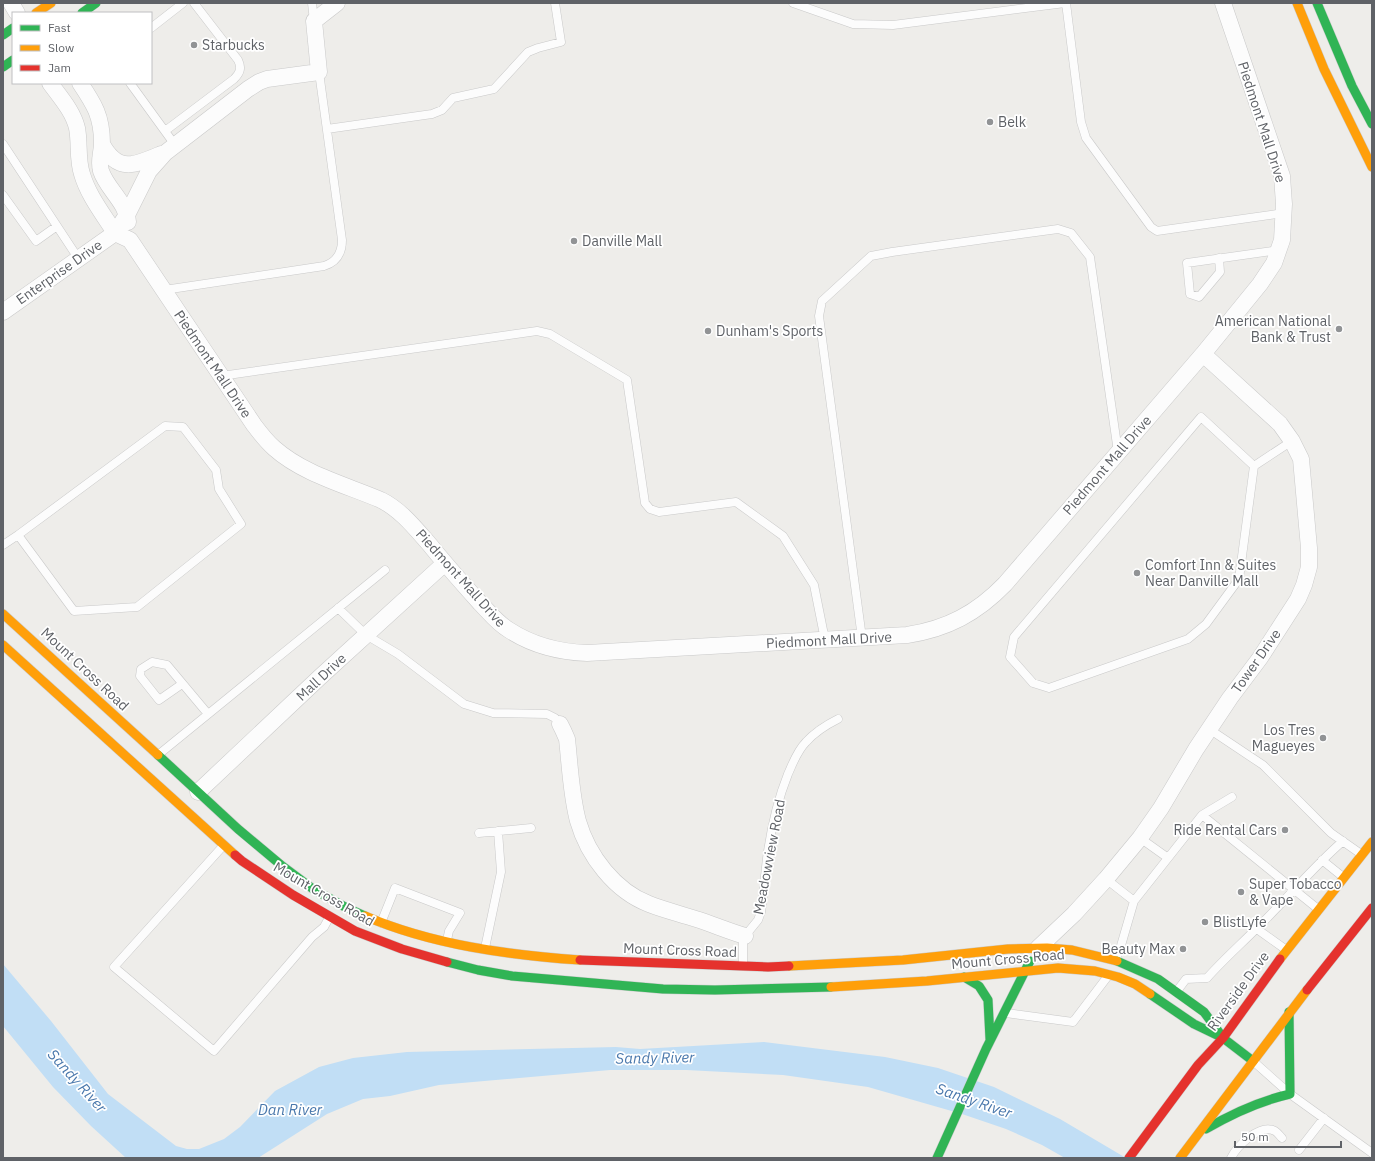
<svg xmlns="http://www.w3.org/2000/svg" width="1375" height="1161" font-family="'IBM Plex Sans',sans-serif">
<style>
.water{fill:#c1def5}
.lines{fill:none;stroke-linecap:round;stroke-linejoin:round}
.lane-casing{stroke:#c9c9c9;stroke-width:9}
.street-casing{stroke:#c9c9c9;stroke-width:17}
.fast-casing{stroke:#cbcbcb;stroke-width:10}
.slow-casing{stroke:#cbcbcb;stroke-width:10}
.jam-casing{stroke:#cbcbcb;stroke-width:10}
.lane{stroke:#fcfcfc;stroke-width:8}
.street{stroke:#fcfcfc;stroke-width:16}
.fast{stroke:#30b455;stroke-width:9}
.slow{stroke:#ff9f0a;stroke-width:9}
.jam{stroke:#e5322d;stroke-width:9}
.poi-dot{fill:#919395;stroke:#fff;stroke-width:1.5}
.labels{text-anchor:middle;stroke-width:3.5;stroke-linejoin:round;paint-order:stroke}
.poi-label{font-size:14px;fill:#5f6267;stroke:#fff;text-anchor:start}
.street-label{font-size:14px;fill:#5f6267;stroke:#fff}
.water-label{font-size:15px;font-style:italic;fill:#4a78ac;stroke:#fff}
</style>
<rect width="100%" height="100%" fill="#eeedea"/>
<!-- water -->
<path class="water" d="M3,964L51,1021L108,1094L176,1146L187,1149H199L224,1139L240,1127L275,1091L319,1067L353,1058L407,1052L616,1047L640,1049L764,1042L885,1057L938,1068L994,1087L1060,1119L1126,1158H1065L1042,1145L1006,1129L962,1114L868,1087L783,1075L686,1070H610L439,1085L390,1096L363,1099L327,1114L258,1158H126L91,1126L53,1087L3,1026Z"/>
<g class="lines">
<defs>
<path id="lane" d="M312,3L314,21
M793,3L853,24L893,25L1065,3
M1066,3L1081,122L1086,138L1151,227L1157,231L1284,213
M151,28L183,3
M130,83L175,145
M327,129L432,114L442,110L453,98L494,89L528,52L538,48L561,42L555,3
M165,131L234,79C240,73 242,68 238,60L194,3
M3,144L78,258
M3,195L36,241L57,226
M1219,258L1220,272L1199,297L1190,294L1187,263L1279,250
M164,290L324,266C337,262 342,252 342,240L319,72
M221,376L537,331L550,334L627,380L645,503L650,509L659,512L736,502L783,536L814,585L825,640
M1254,466L1201,417L1014,637L1010,657L1033,683L1049,688L1188,639L1206,624L1239,579L1254,466L1292,441
M3,545L18,535L165,426L183,427L216,470L219,489L241,524L137,607L74,611L18,535
M338,608L366,635L398,654L464,704L493,713L547,714L555,718L560,724
M862,638L819,316L822,301L871,256L892,252L1058,229L1071,233L1090,257L1118,452
M182,684L159,700L140,676L141,669L152,662L167,665L208,714
M1209,729L1263,765L1331,833L1361,854
M158,755L385,570
M1202,815L1318,909
M479,833L531,828
M1140,838L1168,858
M223,846L114,967L214,1051L312,937L324,927L330,916
M1322,860L1343,877
M1106,879L1134,901
M381,923L395,888L460,913L449,931L447,940
M1257,929L1285,949
M485,948L501,872L498,831
M1115,960L1120,949L1134,901L1202,815L1232,797
M743,965V943L745,936L758,920L761,912C764,892 765,871 768,851C772,825 778,799 788,774C793,763 797,751 806,742C815,732 826,725 838,719
M1177,991L1186,979L1207,978C1223,960 1240,945 1257,928C1286,900 1312,868 1343,841
M1006,1013L1073,1022L1108,976
M1253,1061L1290,1094L1372,1153
M1299,1150L1324,1118
M1231,1158C1237,1146 1260,1123 1275,1131C1278,1133 1280,1136 1282,1138"/>
<path id="street" d="M11,3L17,13
M50,83C60,97 73,111 77,128C80,143 77,159 82,174C88,195 103,214 115,233
M80,83C94,104 102,116 102,143C102,152 98,161 101,171C107,189 127,203 128,222
M102,144C118,174 136,165 161,154
M115,233L130,240L254,425C260,433 266,441 274,448C303,474 346,485 381,500C401,510 415,528 430,545C446,565 463,584 480,603C489,612 497,623 509,630C532,645 559,652 587,653L907,635C947,629 977,613 1005,584L1203,354L1260,284L1274,263L1282,240L1284,204L1282,176L1223,3
M3,312L115,233L128,213L149,171L165,153L248,89L259,82L267,79L319,72L314,21L337,3
M560,724L563,730L567,739C570,766 571,795 578,821C588,856 615,891 649,904C664,910 681,914 696,919C712,924 728,931 745,936
M198,792L320,677L445,563
M1038,948L1074,914L1106,879L1140,838L1161,808L1196,749L1230,698L1260,658L1298,599L1304,585L1309,567V548L1301,459L1292,441L1280,424L1203,354"/>
<path id="fast" d="M1317,3L1352,86L1372,124
M82,13L96,3
M3,35L13,28
M3,67L13,60
M158,755L238,829L281,865L313,889L345,907L365,916
M1117,961L1158,979L1204,1012L1221,1035
M447,962L478,970L512,976L663,989L715,990L831,987
M964,977L979,986L988,1000L990,1039
M1150,994L1194,1024L1223,1038L1253,1061
M1206,1129C1233,1113 1260,1101 1290,1094L1289,1012
M937,1158L986,1049L1030,961"/>
<path id="slow" d="M1297,3L1324,69L1372,167
M36,13L51,3
M3,614L158,755
M3,645L235,855
M365,916C432,945 509,955 580,960
M1280,959L1372,842
M789,966L903,960L1008,949L1047,948L1072,950L1117,961
M831,987L927,981L1058,968L1095,971L1118,977L1135,984L1150,994
M1180,1158L1307,990"/>
<path id="jam" d="M235,855L242,861L293,895L355,931L402,949L447,962
M580,960L768,967L789,966
M1307,990L1372,908
M1129,1158L1198,1065L1223,1038L1280,959"/>
</defs>
<!-- lane casing -->
<use href="#lane" class="lane-casing"/>
<!-- street casing -->
<use href="#street" class="street-casing"/>
<!-- fast casing -->
<use href="#fast" class="fast-casing"/>
<!-- slow casing -->
<use href="#slow" class="slow-casing"/>
<!-- jam casing -->
<use href="#jam" class="jam-casing"/>
<!-- lane -->
<use href="#lane" class="lane"/>
<!-- street -->
<use href="#street" class="street"/>
<!-- fast -->
<use href="#fast" class="fast"/>
<!-- slow -->
<use href="#slow" class="slow"/>
<!-- jam -->
<use href="#jam" class="jam"/>
</g>
<!-- markers -->
<g class="poi-dot">
<circle cx="194" cy="45" r="4"/>
<circle cx="990" cy="122" r="4"/>
<circle cx="574" cy="241" r="4"/>
<circle cx="1339" cy="329" r="4"/>
<circle cx="708" cy="331" r="4"/>
<circle cx="1137" cy="573" r="4"/>
<circle cx="1323" cy="738" r="4"/>
<circle cx="1285" cy="830" r="4"/>
<circle cx="1241" cy="892" r="4"/>
<circle cx="1205" cy="922" r="4"/>
<circle cx="1183" cy="949" r="4"/>
</g>
<g class="labels">
<!-- poi labels -->
<g class="poi-label">
<text x="202" y="50">Starbucks</text>
<text x="998" y="127">Belk</text>
<text x="582" y="246">Danville Mall</text>
<text x="1331" y="326" text-anchor="end">American National<tspan x="1331" dy="16">Bank &amp; Trust</tspan></text>
<text x="716" y="336">Dunham's Sports</text>
<text x="1145" y="570">Comfort Inn &amp; Suites<tspan x="1145" dy="16">Near Danville Mall</tspan></text>
<text x="1315" y="735" text-anchor="end">Los Tres<tspan x="1315" dy="16">Magueyes</tspan></text>
<text x="1277" y="835" text-anchor="end">Ride Rental Cars</text>
<text x="1249" y="889">Super Tobacco<tspan x="1249" dy="16">&amp; Vape</tspan></text>
<text x="1213" y="927">BlistLyfe</text>
<text x="1175" y="954" text-anchor="end">Beauty Max</text>
</g>
<!-- street labels -->
<g class="street-label">
<text transform="translate(1262 122) rotate(72)" y="5">Piedmont Mall Drive</text>
<text transform="translate(59 272) rotate(-35)" y="5">Enterprise Drive</text>
<text transform="translate(213 364) rotate(56)" y="5">Piedmont Mall Drive</text>
<text transform="translate(1107 465) rotate(-49)" y="5">Piedmont Mall Drive</text>
<text transform="translate(461 578) rotate(48)" y="5">Piedmont Mall Drive</text>
<text transform="translate(829 640) rotate(-3)" y="5">Piedmont Mall Drive</text>
<text transform="translate(1256 661) rotate(-55)" y="5">Tower Drive</text>
<text transform="translate(85 669) rotate(43)" y="5">Mount Cross Road</text>
<text transform="translate(321 677) rotate(-43)" y="5">Mall Drive</text>
<text transform="translate(769 857) rotate(-79)" y="5">Meadowview Road</text>
<text transform="translate(324 894) rotate(30)" y="5">Mount Cross Road</text>
<text transform="translate(680 950) rotate(2)" y="5">Mount Cross Road</text>
<text transform="translate(1008 959) rotate(-5)" y="5">Mount Cross Road</text>
<text transform="translate(1238 991) rotate(-54)" y="5">Riverside Drive</text>
</g>
<!-- water labels -->
<g class="water-label">
<text transform="translate(655 1058) rotate(-1)" y="5">Sandy River</text>
<text transform="translate(77 1081) rotate(48)" y="5">Sandy River</text>
<text transform="translate(974 1101) rotate(19)" y="5">Sandy River</text>
<text x="290" y="1115">Dan River</text>
</g>
</g>
<!-- border -->
<rect width="1375" height="1161" fill="none" stroke="#5f6267" stroke-width="8"/>
<!-- legend -->
<rect x="12" y="12" width="140" height="72" fill="#ffffff" stroke="#bfc0c2"/>
<rect x="20" y="25" width="20" height="6" fill="#30b455" stroke="#bfc0c2"/>
<text x="48" y="32" font-size="12" fill="#5f6267">Fast</text>
<rect x="20" y="45" width="20" height="6" fill="#ff9f0a" stroke="#bfc0c2"/>
<text x="48" y="52" font-size="12" fill="#5f6267">Slow</text>
<rect x="20" y="65" width="20" height="6" fill="#e5322d" stroke="#bfc0c2"/>
<text x="48" y="72" font-size="12" fill="#5f6267">Jam</text>
<!-- scale -->
<path d="M1235 1141v6h106v-6" fill="none" stroke="#5f6267" stroke-width="2"/>
<text x="1241" y="1141" font-size="12" fill="#5f6267" stroke="#ffffff" stroke-width="3" paint-order="stroke">50 m</text>
</svg>
